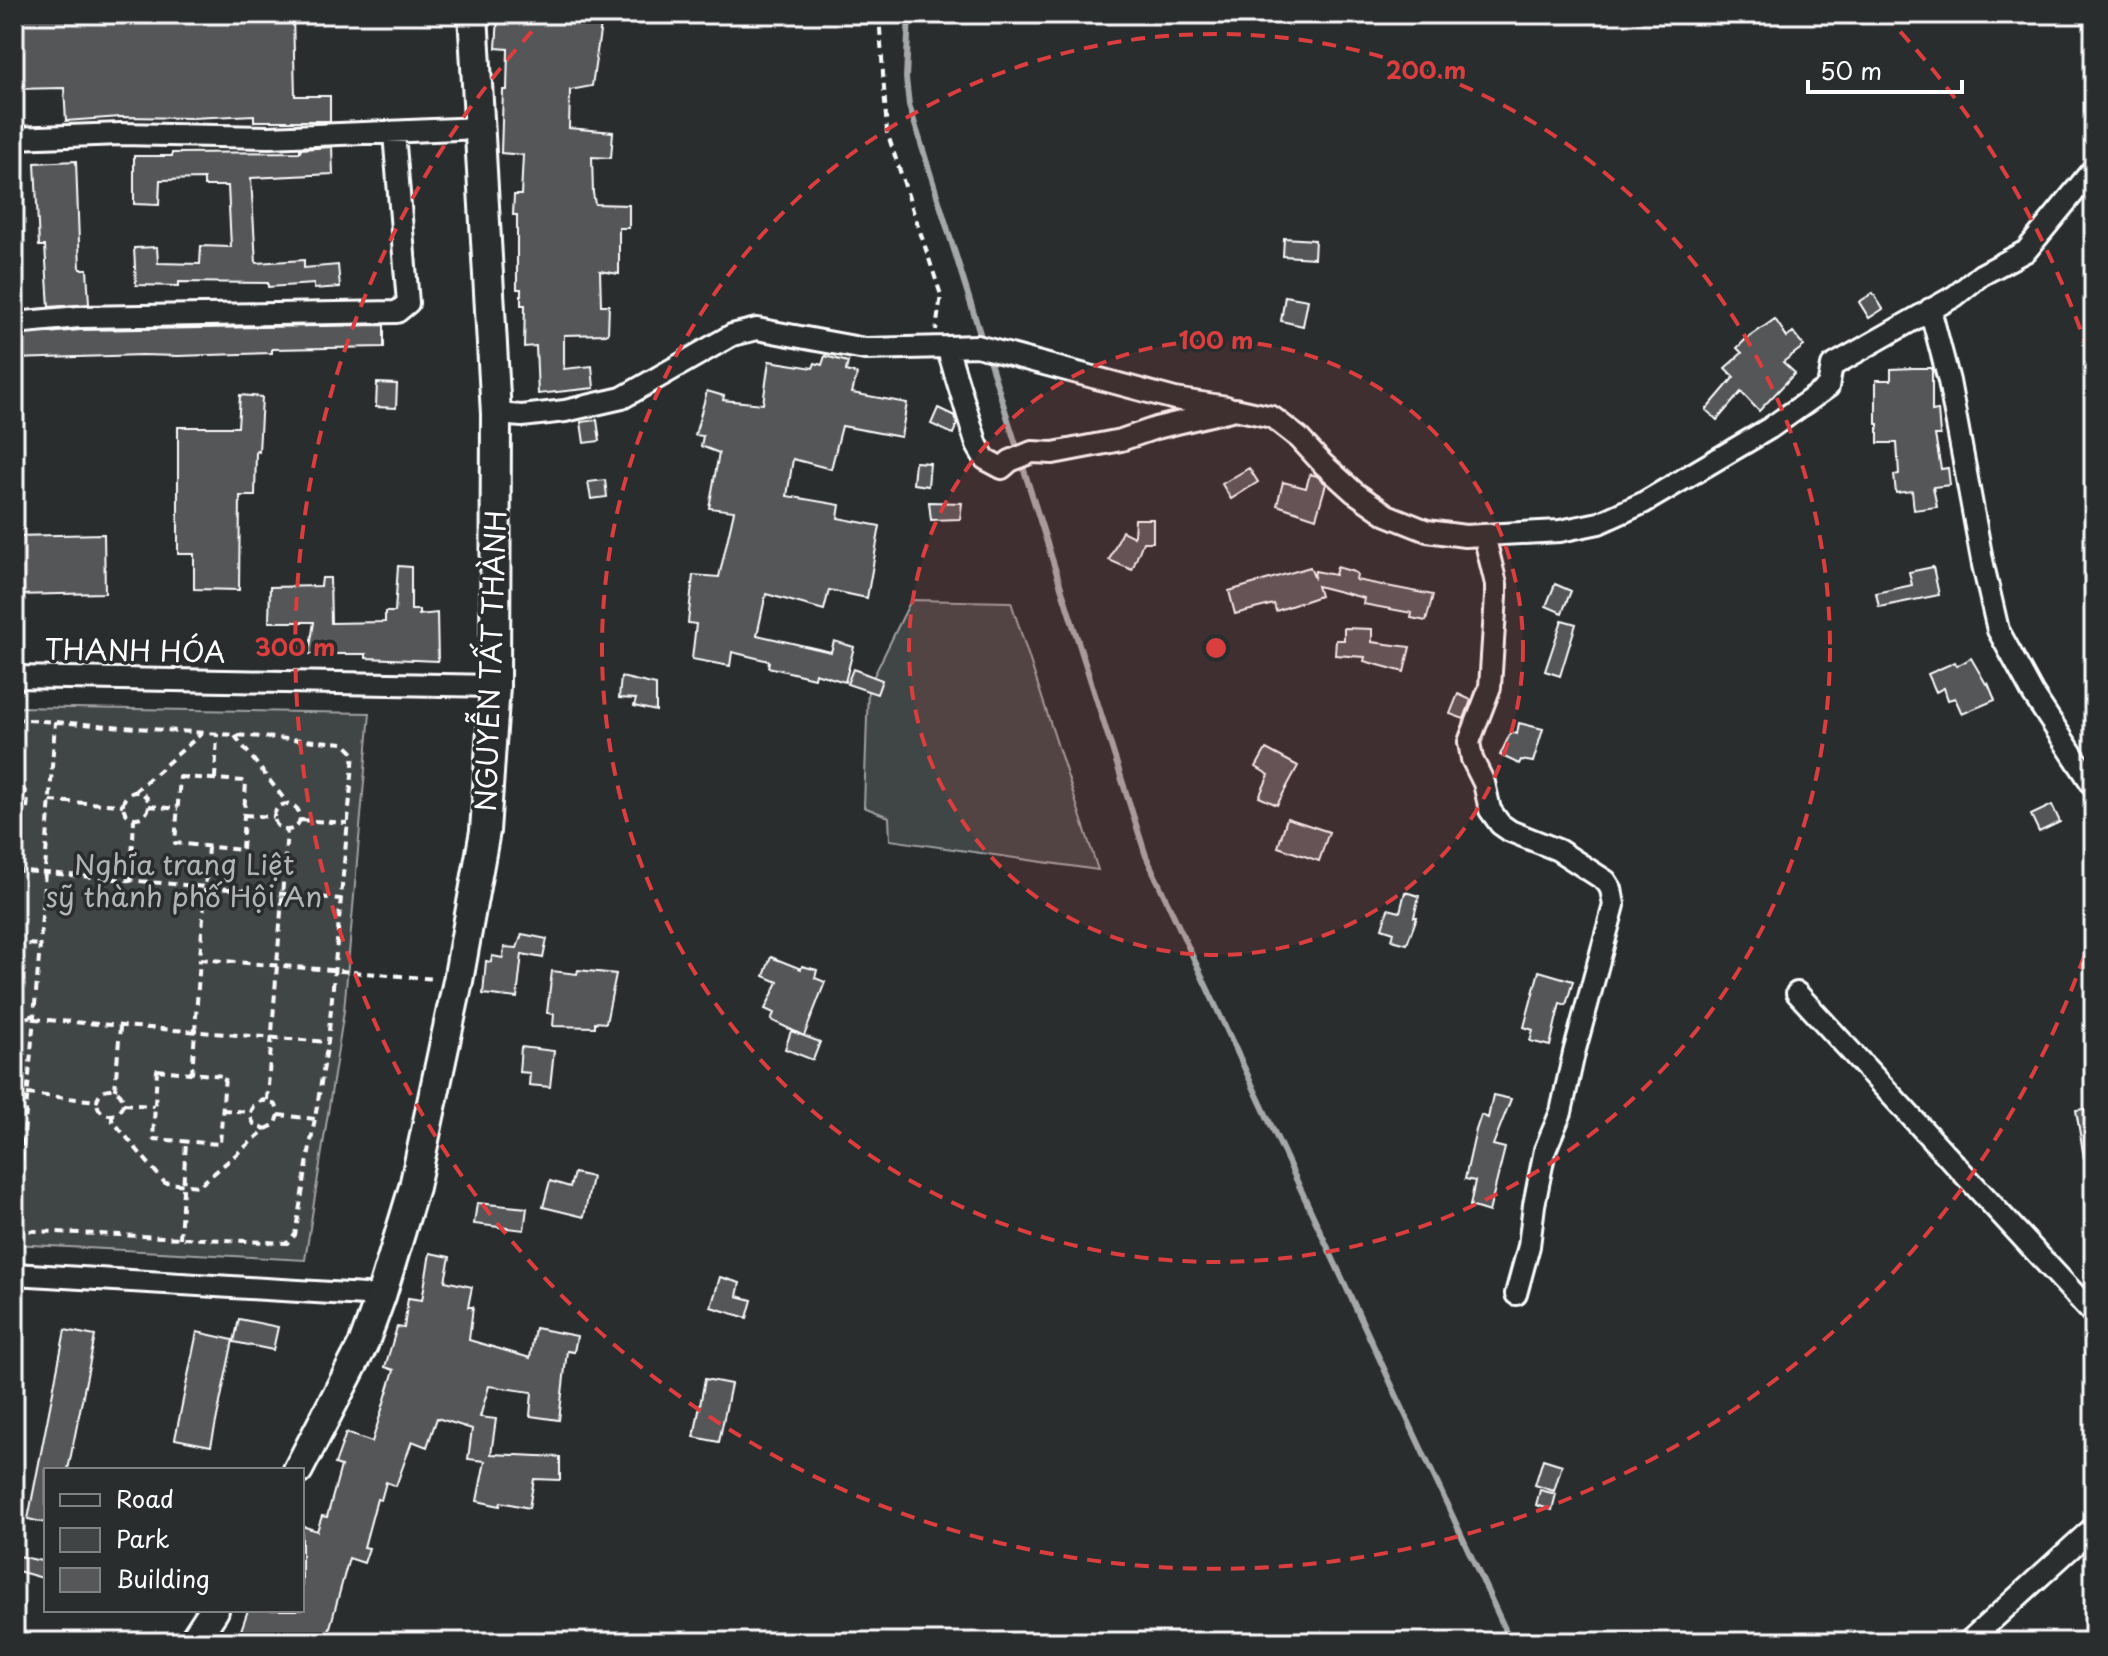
<svg xmlns="http://www.w3.org/2000/svg" width="2108" height="1656" font-family="'Playpen Sans',sans-serif">
<style>
.green{fill:#414445;stroke:#a0a2a2;stroke-width:2}
.lines{fill:none;stroke-linecap:round;stroke-linejoin:round}
.stream{stroke:#a6a7a7;stroke-width:6}
.building{fill:#555758;stroke:#fff;stroke-width:2}
.street-casing{stroke:#fff;stroke-width:26}
.secondary-casing{stroke:#fff;stroke-width:34}
.path{stroke:#fff;stroke-width:4;stroke-dasharray:8 6;stroke-linecap:butt}
.street{stroke:#2a2d2e;stroke-width:20}
.secondary{stroke:#2a2d2e;stroke-width:28}
.ring{fill:none;stroke:#da3e3e;stroke-width:4;stroke-dasharray:14 10}
.labels{text-anchor:middle;stroke-width:7;stroke-linejoin:round;paint-order:stroke}
.street-label{font-size:28px;fill:#fff;stroke:#2a2d2e}
.park-label{font-size:28px;fill:#b3b4b5;stroke:#2a2d2e}
.centre{fill:#da3e3e;stroke:#2a2d2e;stroke-width:4}
.ring-label{font-size:24px;text-anchor:middle;font-weight:bold;fill:#da3e3e;stroke:#2a2d2e;stroke-width:7;stroke-linejoin:round;paint-order:stroke}
</style>
<rect width="100%" height="100%" fill="#2a2d2e"/>
<filter id="ink" filterUnits="userSpaceOnUse"><feTurbulence type="fractalNoise" baseFrequency=".0125" numOctaves="2"/><feDisplacementMap in="SourceGraphic" scale="16" xChannelSelector="R" yChannelSelector="G"/><feConvolveMatrix kernelMatrix="1 2 1 2 8 2 1 2 1" color-interpolation-filters="sRGB"/></filter>
<g filter="url(#ink)">
<!-- green -->
<path class="green" d="M911,600L1011,602L1098,870L890,840L889,817L864,807L868,688Z
M14,707L370,713L344,1011L305,1260L14,1244Z"/>
<g class="lines">
<!-- stream -->
<path class="stream" d="M909,14L906,78L909,105L983,343
M987,353L1146,856L1511,1642"/>
</g>
<!-- building -->
<path class="building" d="M14,14H293L295,96H330V121H254V115L192,118L121,117L66,121L64,88L14,89Z
M528,14L572,19V17L581,16L602,18L592,86L570,90L569,128L613,132L611,158L592,157L593,193L595,204L629,205V228H619V274L600,271L601,305H609L608,334L564,335V369L592,366L594,388L538,394L536,346L524,347L525,305H521V289H517V215H513L514,195H521L523,155L501,153L503,90H507L508,49L496,48L498,17L528,20Z
M332,147L333,174L251,178L256,263L304,260V268L338,265L340,287L314,289V284L268,287V283L179,282V286L136,285L134,248L157,247L158,263L200,264L201,246L231,247L228,186H204V179L160,180L159,205L134,204V156H172V153L300,152V149Z
M76,161L80,269H87L89,304L49,307L45,246H39L35,163Z
M1284,238L1315,240L1314,258L1283,256Z
M1873,293L1883,309L1869,318L1859,302Z
M1285,296L1308,300L1303,326L1281,321Z
M1775,319L1787,337L1793,332L1804,346L1783,362L1795,373L1759,411L1741,392L1717,420L1706,410L1734,377L1725,368L1742,353L1737,348L1745,340Z
M384,325V347L272,349V353L178,356L142,355L14,359V336L80,330Z
M825,356L848,362L846,371L857,374L852,393L907,403L901,437L842,426L831,469L793,459L787,496L840,505L838,518L880,526L867,598L829,590L824,610L766,594L757,635L831,652L834,641L854,647L845,682L815,673L814,678L768,667L769,661L732,652L730,666L692,659L696,624L688,623L693,575L719,577L734,511L709,508L719,453L701,446L703,436L695,435L707,391L724,396L723,400L763,404L769,361L813,368L815,363L822,365Z
M1913,368H1932V411L1938,410L1940,435H1935L1941,469L1948,468L1950,485L1933,487L1937,507L1914,510L1912,491L1896,493L1894,475L1899,474L1897,443H1878V424H1876V380H1891V369Z
M377,383L397,384L396,408L376,407Z
M240,395L262,397L259,452L256,451L255,496H240L239,590L194,589V554H178V427H238Z
M938,408L955,416L957,424L953,434L931,424Z
M597,420L600,441L584,443L581,422Z
M915,462L930,463L928,486L913,484Z
M1249,468L1258,482L1231,499L1222,484Z
M1310,474L1317,476L1326,484L1316,518L1277,505L1283,482L1306,488Z
M605,480L607,497L591,499L588,482Z
M929,502L962,503L960,519L931,520Z
M1135,519H1153V542H1143L1132,570L1109,560L1122,531L1134,537Z
M104,534L105,593L14,595V536Z
M398,566L411,567V610H419V615L437,613L438,661L366,658V654H309L314,622H269L270,587L321,586L322,578H330L331,623L385,622V612H395Z
M1310,567L1314,577L1315,571L1335,575L1337,567L1354,572L1357,574L1356,580L1433,595L1426,621L1411,618L1412,613L1363,604L1364,598L1317,586L1320,596L1276,611L1274,604L1235,614L1229,591Z
M1933,567L1939,595L1879,607L1876,593L1912,585L1909,572Z
M1555,584L1571,591L1562,613L1546,606Z
M1562,620L1576,624L1560,676L1545,671Z
M1344,628L1372,629V642L1410,647L1404,672L1364,661L1365,657L1335,655L1336,640H1344Z
M1971,658L1986,684L1988,683L1995,700L1962,714L1955,698L1948,700L1944,688L1936,692L1928,674L1955,662L1957,666Z
M853,669L882,680L877,694L847,684Z
M621,677L656,685V711L634,706L636,699L619,698Z
M1458,694L1471,700L1464,719L1450,714Z
M1519,723L1543,729L1533,762L1521,760L1519,764L1500,755L1511,732L1517,734Z
M1266,749L1298,766L1277,805L1259,797L1269,775L1256,767Z
M2052,805L2060,822L2039,832L2031,815Z
M1287,818L1329,832L1319,861L1278,847Z
M1405,892L1419,896L1414,917H1417L1407,944L1392,940L1394,932L1382,928L1388,909L1400,912Z
M522,934L547,939L543,958L522,954L517,998L483,994L486,961L491,962L492,956L503,958L504,947L517,948Z
M771,957L801,969L802,966L817,970L815,978L825,982L804,1036L771,1020L774,1013L765,1009L778,982L764,976Z
M578,970L616,974L606,1023L595,1022V1027L553,1026L554,1014L547,1013L552,971L577,974Z
M1539,971L1573,981L1566,1005L1560,1003L1550,1046L1530,1041L1533,1030L1524,1027Z
M791,1031L820,1042L813,1060L785,1049Z
M521,1047L554,1051L550,1087L529,1085L530,1073L519,1072Z
M1493,1095L1511,1099L1493,1145L1505,1148L1489,1212L1470,1206L1475,1181L1465,1179L1476,1130L1481,1115L1488,1118Z
M2092,1108L2094,1157L2084,1158L2076,1110Z
M574,1173L592,1177L584,1217L543,1207L550,1181L570,1187Z
M477,1203L527,1208L524,1230L474,1224Z
M430,1253L450,1257L445,1281L472,1287L468,1307H473L469,1340L530,1358L535,1328L577,1336L574,1352L567,1351L559,1420L530,1416L532,1392L489,1386L480,1417L496,1419L491,1454L560,1457V1480L534,1479L529,1508L501,1502L500,1506L477,1501L485,1461L468,1459L472,1429L437,1418L427,1447L412,1441L396,1486L386,1482L381,1500L377,1499L364,1547L369,1548L364,1563L349,1558L326,1642H237L248,1610H302V1526L317,1531L322,1516L327,1517L341,1466L335,1464L346,1433L372,1442L394,1370L385,1367L397,1327L404,1328L408,1298L422,1300Z
M720,1277L740,1283L737,1296L752,1300L747,1318L711,1307Z
M239,1319L278,1327L273,1350L234,1342Z
M65,1330L95,1336L68,1470H46V1523L28,1519Z
M197,1332L233,1340L211,1446L175,1439Z
M705,1379L731,1384L719,1442L694,1437Z
M1543,1459L1562,1465L1554,1491L1535,1485Z
M1540,1490L1556,1494L1552,1510L1536,1505Z
M14,1555L46,1562V1579L14,1570Z"/>
<g class="lines">
<defs>
<path id="street" d="M14,138L121,134L269,137L480,128
M1930,309L1949,381L1983,565L1998,630L2033,694L2094,787
M14,323L79,317L397,312L408,303L394,133
M947,347L977,346L1175,399L1227,407
M496,414L522,416L565,411L622,398L732,335L757,329L865,349L947,347L977,445L985,459L1002,468L1010,461L1032,452L1053,453L1121,440L1156,428L1235,409L1272,417L1299,438L1323,464L1354,492L1387,515L1427,531L1465,536L1560,531L1599,523L1643,503L1770,428L1828,387L1832,366L1955,296L1981,275L2026,251L2094,168
M1484,535L1496,584V596L1490,687L1469,742L1472,759L1484,783L1490,810L1500,824L1510,831L1558,850L1606,881L1611,889L1614,905L1574,1053L1561,1112L1545,1150L1534,1205L1529,1246L1516,1294
M14,677L495,686
M1797,993L2094,1315
M14,1274L381,1296
M1968,1642L2094,1527"/>
<path id="secondary" d="M298,1470L363,1345L381,1296L414,1187L458,981L485,831L495,686L496,414L473,14
M193,1642L214,1610"/>
</defs>
<!-- street casing -->
<use href="#street" class="street-casing"/>
<!-- secondary casing -->
<use href="#secondary" class="secondary-casing"/>
<!-- path -->
<path class="path" d="M879,14L887,132L941,295L936,330
M14,719L344,743L354,753L328,1042L295,1235L287,1243L14,1230
M235,736L288,804
M14,776C29,792 35,810 14,823
M180,777L246,781L242,850L175,843Z
M215,779L217,734
M123 805a13 13 0 1 1 26 0a13 13 0 1 1-26 0Z
M134,792L202,733
M50,801L123,805
M274 817a13 13 0 1 1 26 0a13 13 0 1 1-26 0Z
M149,806L178,809
M244,815L274,817
M300,820L347,823
M208,847L200,959L436,979
M14,870L341,899
M131,880L134,819
M14,943L40,945
M34,1019L328,1042
M14,1024L33,1015
M157,1070L225,1076L220,1144L153,1139Z
M192,1074L200,959
M97 1102a13 13 0 1 1 26 0a13 13 0 1 1-26 0Z
M115,1090L120,1027
M27,1094L98,1101
M267,1100L287,830
M123,1104L154,1106
M222,1110L250,1112
M112,1114V1120L165,1183L199,1186L266,1129L276,1124L279,1115L276,1105L263,1100L253,1106L250,1116L255,1126L266,1129
M279,1115L315,1119
M16,1230L40,945L55,722
M180,1238L186,1142"/>
<!-- street -->
<use href="#street" class="street"/>
<!-- secondary -->
<use href="#secondary" class="secondary"/>
</g>
</g>
<!-- distance rings -->
<circle cx="1216" cy="648" r="307" fill="#da3e3e" fill-opacity=".12"/>
<g class="ring">
<circle cx="1216" cy="648" r="307"/>
<circle cx="1216" cy="648" r="614"/>
<path d="M2092 933A921 921 0 1 1 548 14M1884 14A921 921 0 0 1 2092 363"/>
</g>
<g class="labels">
<!-- street labels -->
<g class="street-label">
<text transform="translate(135 651) rotate(1)" y="10">THANH HÓA</text>
<text transform="translate(491 661) rotate(-88)" y="10">NGUYỄN TẤT THÀNH</text>
</g>
<!-- park labels -->
<g class="park-label">
<text x="184" y="875">Nghĩa trang Liệt<tspan x="184" dy="32">sỹ thành phố Hội An</tspan></text>
</g>
</g>
<circle cx="1216" cy="648" r="12" class="centre"/>
<g class="ring-label">
<text x="1426" y="79">200 m</text>
<text x="1216" y="349">100 m</text>
<text x="295" y="656">300 m</text>
</g>
<!-- margin -->
<rect width="2108" height="1656" fill="none" stroke="#2a2d2e" stroke-width="48"/>
<rect x="24" y="24" width="2060" height="1608" fill="none" stroke="#fff" stroke-width="3" filter="url(#ink)"/>
<!-- legend -->
<rect x="44" y="1468" width="260" height="144" fill="#2a2d2e" stroke="#7f8182" stroke-width="2"/>
<rect x="60" y="1494" width="40" height="12" fill="#2a2d2e" stroke="#7f8182" stroke-width="2"/>
<text x="116" y="1508" font-size="24" fill="#ffffff">Road</text>
<rect x="60" y="1528" width="40" height="24" fill="#414445" stroke="#7f8182" stroke-width="2"/>
<text x="116" y="1548" font-size="24" fill="#ffffff">Park</text>
<rect x="60" y="1568" width="40" height="24" fill="#555758" stroke="#7f8182" stroke-width="2"/>
<text x="116" y="1588" font-size="24" fill="#ffffff">Building</text>
<!-- scale -->
<path d="M1808 80v12h154v-12" fill="none" stroke="#ffffff" stroke-width="4"/>
<text x="1820" y="80" font-size="24" fill="#ffffff" stroke="#2a2d2e" stroke-width="6" paint-order="stroke">50 m</text>
</svg>
